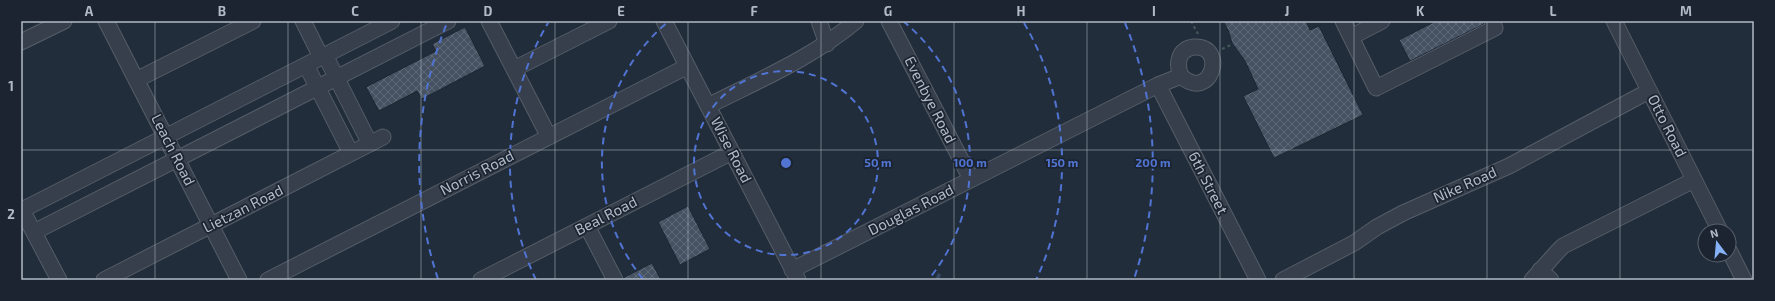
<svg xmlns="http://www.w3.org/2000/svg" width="1775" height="301" font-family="'Exo 2',sans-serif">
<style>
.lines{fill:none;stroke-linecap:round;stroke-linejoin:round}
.stream{stroke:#364962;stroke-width:3.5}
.building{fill:url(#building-cross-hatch);stroke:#1d2632}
.minor-casing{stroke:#545d69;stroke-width:17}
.path{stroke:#425759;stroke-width:2;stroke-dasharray:3 3;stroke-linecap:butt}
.minor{stroke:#363f4b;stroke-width:15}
.grid{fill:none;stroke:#b1bac7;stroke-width:1;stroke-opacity:0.55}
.ring{fill:none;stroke:#5174d2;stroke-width:2;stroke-dasharray:7 5}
.labels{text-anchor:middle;stroke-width:3.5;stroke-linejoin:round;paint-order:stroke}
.street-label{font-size:15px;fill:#b1bac7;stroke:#1b2430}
.centre{fill:#5174d2;stroke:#1b2430;stroke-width:2}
.ring-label{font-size:12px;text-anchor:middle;font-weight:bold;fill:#5174d2;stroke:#1b2430;stroke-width:3.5;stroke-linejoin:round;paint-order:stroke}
.neatline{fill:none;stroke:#b1bac7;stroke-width:1.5}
.grid-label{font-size:13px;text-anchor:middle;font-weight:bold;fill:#b1bac7}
</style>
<defs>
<pattern id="building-cross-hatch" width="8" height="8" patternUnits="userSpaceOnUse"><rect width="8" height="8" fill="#465262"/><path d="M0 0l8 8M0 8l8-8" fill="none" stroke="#5e6977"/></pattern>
</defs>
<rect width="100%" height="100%" fill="#222d3b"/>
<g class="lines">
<!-- stream -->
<path class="stream" d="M937,280L939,275"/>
</g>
<!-- building -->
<path class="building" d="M1223,21H1306L1310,30L1319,26L1363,115L1274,158L1243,96L1258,89L1245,61L1232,43L1228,30Z
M1436,21H1483L1484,24L1410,61L1399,40Z
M465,27L485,66L422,99L417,91L379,111L366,87L436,51L432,44Z
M688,206L710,249L680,265L658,222Z
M652,263L661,280H624L623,278Z"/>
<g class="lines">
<defs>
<path id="minor" d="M106,21L239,280
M303,21L321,57
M489,21L549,137
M664,21L798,280
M819,21L827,44
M889,21L971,179
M1343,21L1376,88L1495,28L1492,21
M1614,21L1720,231
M1351,37L1382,21
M21,42L64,21
M325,55L370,144
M306,65L351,153
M514,69L609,21
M136,80L253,21
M1158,85L1258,280
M708,106C759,80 812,58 856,21
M21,208L59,280
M22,210L392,21
M587,226L615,280
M34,232L448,21
M1729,250L1744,280
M792,270L1158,85L1181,76C1211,103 1228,45 1194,47C1178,49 1176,64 1181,76
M1540,270L1551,280
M104,280L383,137
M268,280L686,67
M481,280L732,152
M1283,280L1354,243L1377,227L1403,213L1509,166L1649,91
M1532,280L1558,251L1563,246L1694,180"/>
</defs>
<!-- minor casing -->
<use href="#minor" class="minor-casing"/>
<!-- path -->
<path class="path" d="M1191,21L1198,34
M1222,49L1233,44"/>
<!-- minor -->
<use href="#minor" class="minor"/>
</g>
<!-- grid -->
<path class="grid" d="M155,21V280M288,21V280M421,21V280M555,21V280M688,21V280M821,21V280M954,21V280M1087,21V280M1220,21V280M1354,21V280M1487,21V280M1620,21V280M21,150H1754"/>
<!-- distance rings -->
<g class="ring">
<circle cx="786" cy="163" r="92"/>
<path d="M643 279A184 184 0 0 1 669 21M903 21A184 184 0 0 1 929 279"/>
<path d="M536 280A276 276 0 0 1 548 23M1024 23A276 276 0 0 1 1036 280"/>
<path d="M438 279A367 367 0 0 1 447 23M1125 23A367 367 0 0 1 1134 279"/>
</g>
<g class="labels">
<!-- street labels -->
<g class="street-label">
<text transform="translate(930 100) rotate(63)" y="5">Evenbye Road</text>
<text transform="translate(1667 126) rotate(63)" y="5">Otto Road</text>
<text transform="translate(173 150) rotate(63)" y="5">Leach Road</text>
<text transform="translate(731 150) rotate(63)" y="5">Wise Road</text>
<text transform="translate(477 173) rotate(-27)" y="5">Norris Road</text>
<text transform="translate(1208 183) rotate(63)" y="5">6th Street</text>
<text transform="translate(1465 185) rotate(-24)" y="5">Nike Road</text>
<text transform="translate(243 209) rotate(-27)" y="5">Lietzan Road</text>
<text transform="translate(911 210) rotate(-27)" y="5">Douglas Road</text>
<text transform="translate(606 216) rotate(-27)" y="5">Beal Road</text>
</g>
</g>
<circle cx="786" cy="163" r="6" class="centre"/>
<g class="ring-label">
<text x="878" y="167">50 m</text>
<text x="970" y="167">100 m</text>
<text x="1062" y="167">150 m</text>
<text x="1153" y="167">200 m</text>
</g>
<!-- border -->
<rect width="1775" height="301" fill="none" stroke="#1b2430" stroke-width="44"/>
<!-- north arrow -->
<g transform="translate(1717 243) rotate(344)"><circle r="19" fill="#1b2430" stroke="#57606c"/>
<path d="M0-3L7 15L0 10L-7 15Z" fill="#86b3f7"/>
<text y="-6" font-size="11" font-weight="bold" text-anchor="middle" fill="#b1bac7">N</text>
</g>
<rect x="22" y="22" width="1731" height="257" class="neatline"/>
<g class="grid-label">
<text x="89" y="16">A</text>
<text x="222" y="16">B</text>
<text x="355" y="16">C</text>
<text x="488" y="16">D</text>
<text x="621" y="16">E</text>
<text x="754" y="16">F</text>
<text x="888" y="16">G</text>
<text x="1021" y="16">H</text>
<text x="1154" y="16">I</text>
<text x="1287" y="16">J</text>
<text x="1420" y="16">K</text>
<text x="1553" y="16">L</text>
<text x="1686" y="16">M</text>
<text x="11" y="91">1</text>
<text x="11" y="219">2</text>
</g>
</svg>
